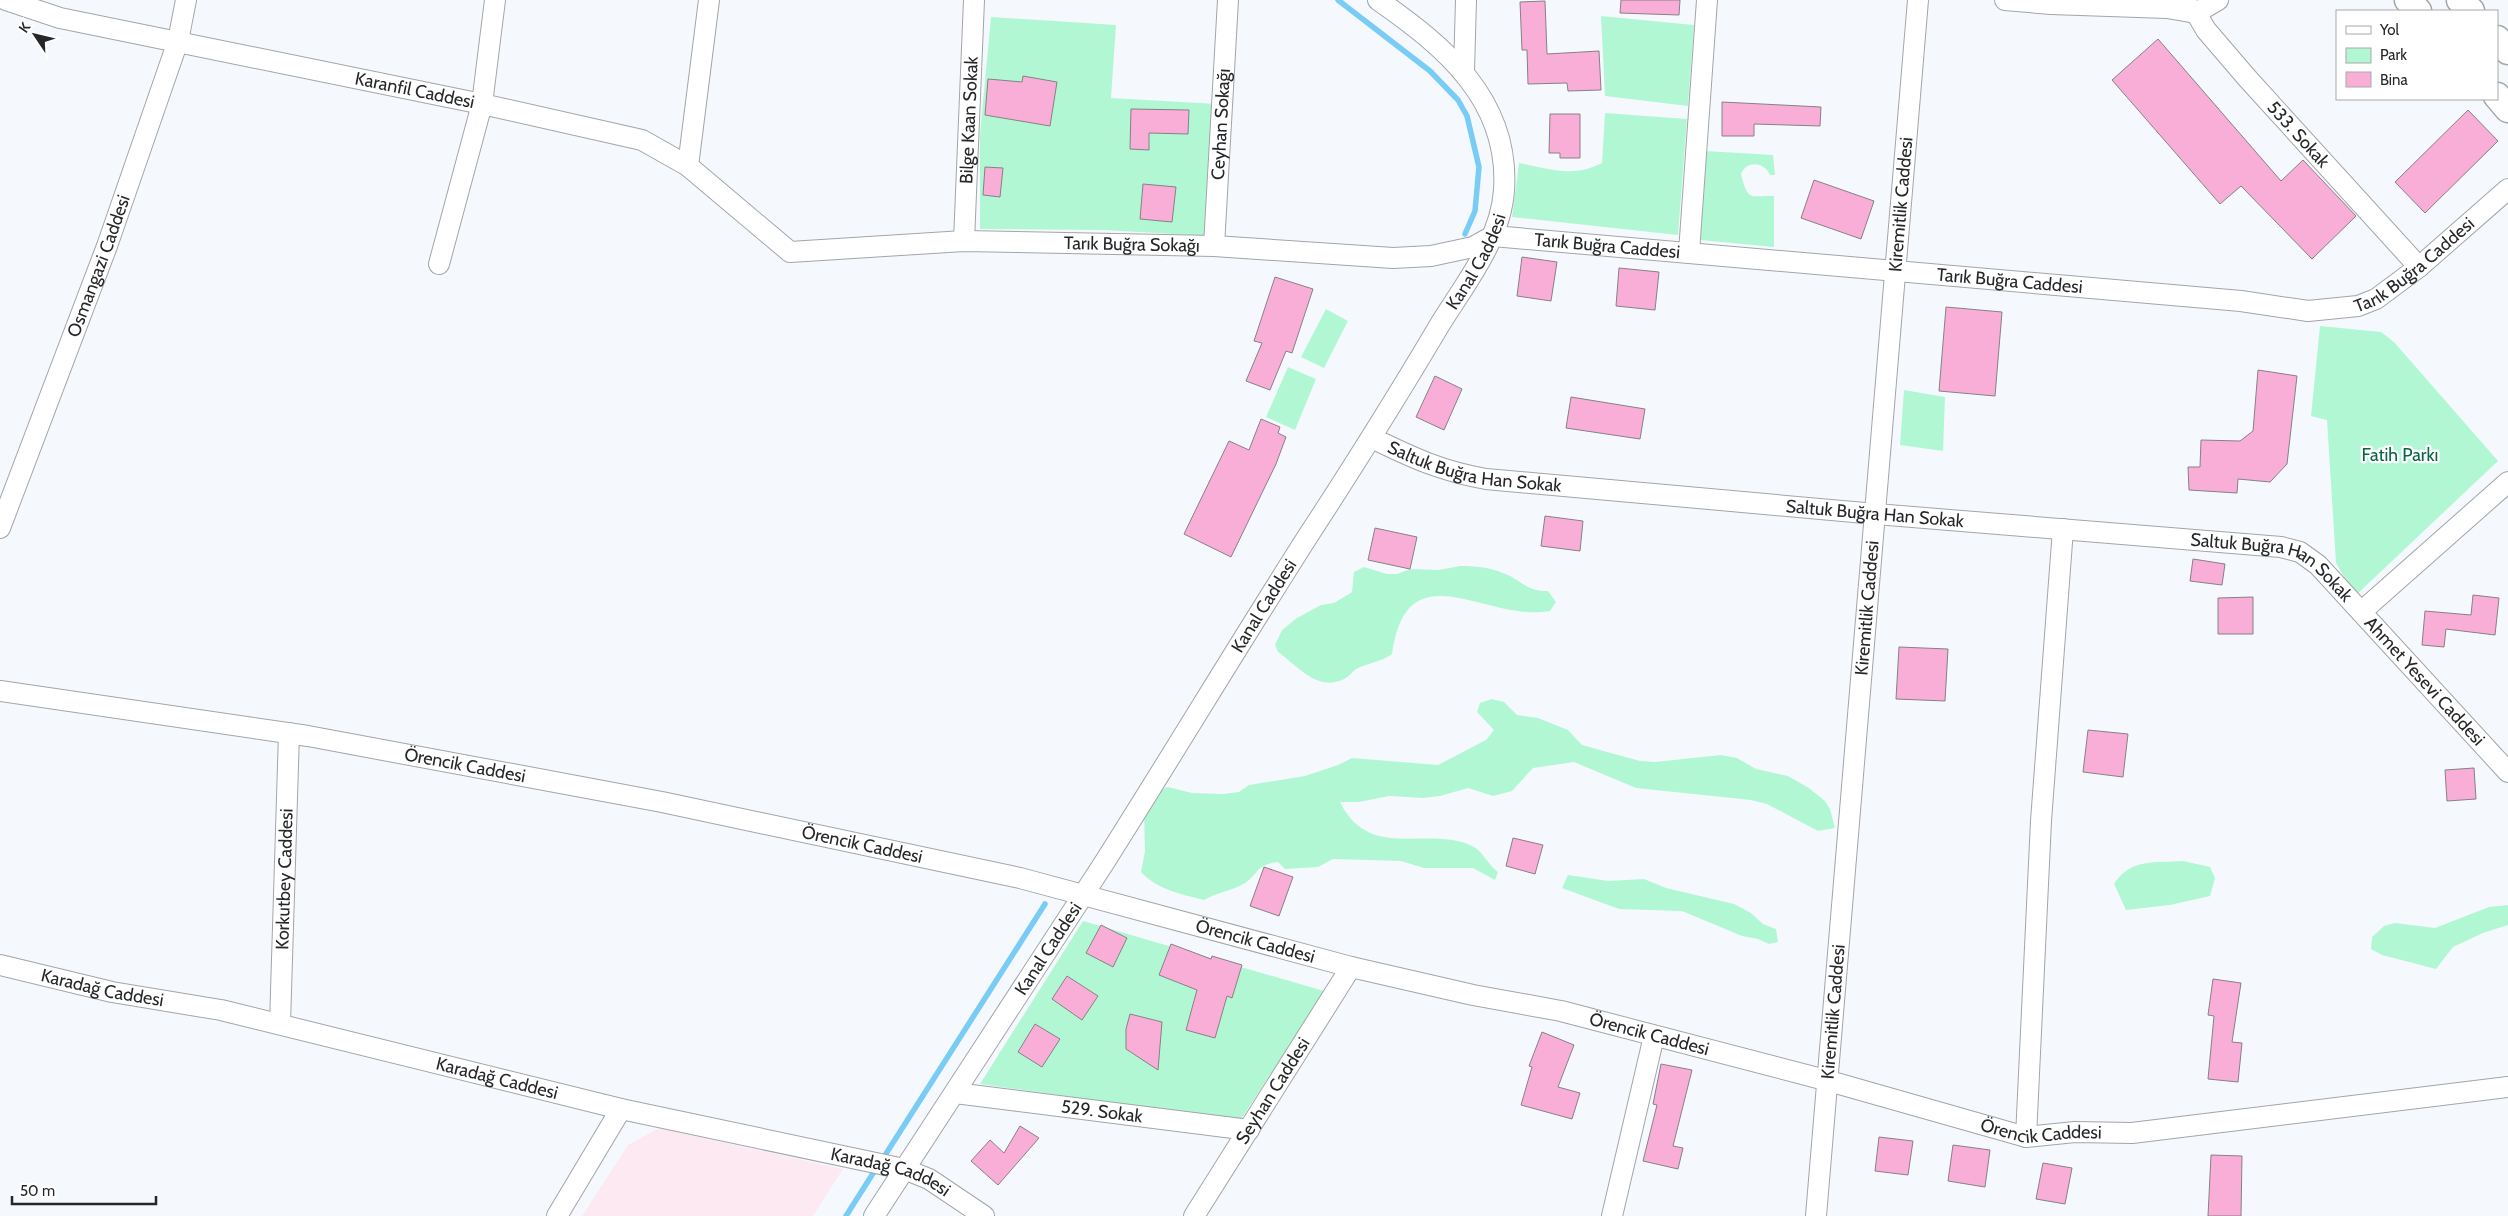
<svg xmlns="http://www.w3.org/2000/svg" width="2508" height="1216" font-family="Cabin,sans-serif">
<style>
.education{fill:#fce9f2}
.green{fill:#b2f7d4}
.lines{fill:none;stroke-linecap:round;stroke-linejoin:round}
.stream{stroke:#78ccf6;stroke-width:5.5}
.building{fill:#f9aed8;stroke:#868184}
.minor-casing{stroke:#a2a5a9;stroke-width:22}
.major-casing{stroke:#a2a5a9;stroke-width:29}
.minor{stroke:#fff;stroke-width:20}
.major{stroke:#fff;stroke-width:26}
.labels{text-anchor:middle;stroke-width:4.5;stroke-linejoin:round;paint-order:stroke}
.street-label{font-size:18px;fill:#262729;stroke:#fff}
.park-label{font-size:18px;fill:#0a6445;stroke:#fff}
</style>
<rect width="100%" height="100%" fill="#f5f9fe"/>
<!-- education -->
<path class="education" d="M659,1128L843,1169L813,1216H582L628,1145Z"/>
<!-- green -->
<path class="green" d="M1601,16L1694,25L1688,106L1605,96Z
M991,17L1116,25L1111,98L1218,104L1208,236L1104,230L980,229V134Z
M1605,113L1687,119L1678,235L1512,217L1519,163C1549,169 1573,178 1602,163Z
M1705,151L1773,155L1775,175H1770C1764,162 1747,160 1741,174C1748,203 1751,195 1774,196V247L1700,240Z
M1326,309L1348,321L1324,368L1301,357Z
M2320,326L2381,332L2394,342L2498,461L2355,596L2336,563L2327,420L2311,416Z
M1288,367L1316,379L1295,430L1266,417Z
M1904,390L1945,397L1943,451L1900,445Z
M1460,566C1474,566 1490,567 1503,573C1522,580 1525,591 1548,591L1556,602L1550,611C1486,623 1407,547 1392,654C1381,662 1368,663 1356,669C1352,672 1349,677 1344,679C1317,692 1299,667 1278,652L1275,645L1282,630L1297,618L1321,605L1334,603L1352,592L1354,572L1364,567L1387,574H1397L1410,569L1439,570Z
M1492,699L1504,702L1517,715L1538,718L1568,730L1582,745L1640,761L1655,762L1721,755L1737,758L1756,769L1788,776L1809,788L1825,801L1830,809L1835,828L1818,831L1767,804L1751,800L1636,788L1574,762L1533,768L1512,791L1493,796L1468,788L1440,796L1423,798L1389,796L1359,802H1340C1369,862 1428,825 1472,846C1483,851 1487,864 1498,872L1495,880L1473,868H1424L1401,861L1333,859L1318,867L1285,869L1278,862C1257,864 1259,873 1245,883C1232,891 1218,892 1204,900C1181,894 1158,890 1141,872L1145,851L1144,812L1155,791L1168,787L1192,793L1223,794L1239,792L1249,785L1305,776L1338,765L1352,758L1438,765L1486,740L1494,730L1477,712L1480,703Z
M2183,861L2210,867L2215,878L2210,896L2170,905L2126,910L2114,884C2130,858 2156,863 2183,861Z
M1568,875L1608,881L1644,879L1666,888L1734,904L1751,913L1763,924L1776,929L1778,942L1769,944L1758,939L1742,936L1682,911L1619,909L1562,888Z
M2508,905V925L2483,933L2453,947L2436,969L2382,955L2371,949L2372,937L2384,926L2395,923L2435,928L2489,907Z
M1083,921L1324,991L1240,1121L980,1084Z"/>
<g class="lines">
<!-- stream -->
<path class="stream" d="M1338,0L1430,71L1458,100L1467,116L1479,167L1475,211L1465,234
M882,1160L1045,904
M846,1216L877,1167"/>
</g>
<!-- building -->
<path class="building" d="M1621,0H1680L1679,15L1620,13Z
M1545,1L1547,54L1599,51L1601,90L1568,91L1567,83L1528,84L1527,50H1522L1520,2Z
M2158,39L2281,181L2303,160L2356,216L2312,259L2241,186L2220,204L2112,80Z
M1023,76L1057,82L1050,126L985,115L988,79L1022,82Z
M1722,102L1821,107L1820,126L1754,124V136H1722Z
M1131,109L1189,110L1188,134L1149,133V150L1130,149Z
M2468,110L2498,141L2425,213L2395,182Z
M1550,114H1580V158H1560V153H1549Z
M985,167L1003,168L1000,197L983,195Z
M1814,180L1874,201L1861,239L1801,218Z
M1143,184L1176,187L1172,222L1140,219Z
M1522,257L1557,262L1551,301L1517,296Z
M1619,268L1659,272L1655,310L1616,306Z
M1275,277L1313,289L1292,353L1286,351L1270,390L1246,381L1262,343L1254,341Z
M1946,307L2002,312L1995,396L1939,391Z
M2258,370L2297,376L2287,464L2270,482L2238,479L2237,493L2189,490L2188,467H2200L2201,440L2240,441L2253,431Z
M1435,376L1462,389L1444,430L1416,417Z
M1571,397L1645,409L1640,439L1566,428Z
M1261,419L1280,427L1278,433L1286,437L1276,464L1231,557L1184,534L1229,441L1249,450Z
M1545,516L1583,521L1580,551L1541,546Z
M1375,528L1417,537L1410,569L1368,560Z
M2193,559L2225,564L2222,585L2190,581Z
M2473,595L2499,598L2495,635L2446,629L2444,647L2422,645L2425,611L2471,615Z
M2253,597V634H2218V598Z
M1899,647L1948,649L1945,701L1896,699Z
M2088,730L2128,734L2123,777L2083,772Z
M2474,768L2476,799L2447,801L2445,770Z
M1513,838L1543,845L1535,874L1506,866Z
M1264,867L1293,877L1279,916L1250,906Z
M1101,925L1127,938L1113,967L1086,953Z
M1171,944L1211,959L1212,956L1242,965L1232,998L1227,996L1215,1038L1186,1030L1197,990L1159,975Z
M1067,976L1098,996L1082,1020L1052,999Z
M2213,979L2241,983L2232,1042L2242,1043L2238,1082L2208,1079L2214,1016L2208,1015Z
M1130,1014L1162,1022L1158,1070L1126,1049V1029Z
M1035,1024L1060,1039L1042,1067L1018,1052Z
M1542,1032L1574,1045L1558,1087L1580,1093L1572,1119L1521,1105L1532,1067L1529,1066Z
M1661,1064L1692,1070L1673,1146L1683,1148L1678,1169L1643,1161L1657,1105L1653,1104Z
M1020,1126L1039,1138L998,1185L971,1161L990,1140L1004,1153Z
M1879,1137L1913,1141L1908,1175L1875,1171Z
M1953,1145L1990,1150L1985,1187L1948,1181Z
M2211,1155L2242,1156L2241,1216H2208Z
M2043,1163L2072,1168L2065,1204L2036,1199Z"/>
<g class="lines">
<defs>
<g id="minor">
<path id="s1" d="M6,0L60,18L482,104L642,140L688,166L790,252L964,241L1214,246L1393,258L1431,256L1473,247L1493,236L2241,301L2308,311L2358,306L2376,299L2419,267L2508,189"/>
<path d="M2005,0L2051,4L2167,8L2196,13L2218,0"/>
<path id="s2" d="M2181,0L2196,13L2206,30L2248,79L2419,267"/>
<path d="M1464,71L1466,0"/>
<path d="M688,166L709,0"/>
<path id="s3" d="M964,241L974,0"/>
<path id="s4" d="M1214,246L1228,0"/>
<path d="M1689,252L1707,0"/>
<path d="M439,264L482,104L495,0"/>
<path id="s5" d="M1372,438C1413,458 1441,471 1486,479L1876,514L2281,547L2300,552L2318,565L2508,772"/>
<path id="s6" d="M0,528L107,246L178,41L186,0"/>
<path d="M2361,612L2508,482"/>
<path id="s7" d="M0,691L308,736L662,802L1020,878L1351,967L1473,995L1561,1011L1829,1081L2026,1137L2075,1132L2132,1133L2508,1087"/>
<path id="s8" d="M0,965L112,992L221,1010L621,1109L904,1169L929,1179L984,1216"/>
<path id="s9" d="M280,1024L289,733"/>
<path id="s10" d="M955,1093L1249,1130"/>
<path d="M2026,1137L2041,821L2063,529"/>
<path d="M557,1216L621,1109"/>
<path id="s11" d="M874,1216C950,1098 1028,981 1104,863C1173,754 1239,644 1308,536C1353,467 1397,397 1439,326C1464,285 1501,240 1504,190C1510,100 1444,46 1378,0"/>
<path id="s12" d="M1194,1216L1351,967"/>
<path d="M1612,1216L1654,1036"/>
<path id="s13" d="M1816,1216L1918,0"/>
</g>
<path id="major" d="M2408,0L2418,11
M2460,0L2471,11
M2497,39L2508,51
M2497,96L2508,109"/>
</defs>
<!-- minor casing -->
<use href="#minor" class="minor-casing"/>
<!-- major casing -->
<use href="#major" class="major-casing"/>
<!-- minor -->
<use href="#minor" class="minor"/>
<!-- major -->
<use href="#major" class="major"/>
</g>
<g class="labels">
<!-- street labels -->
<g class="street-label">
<text dy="6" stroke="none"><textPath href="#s1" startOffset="419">Karanfil Caddesi</textPath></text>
<text dy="6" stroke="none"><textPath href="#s3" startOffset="121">Bilge Kaan Sokak</textPath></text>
<text dy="6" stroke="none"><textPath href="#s4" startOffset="122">Ceyhan Sokağı</textPath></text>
<text dy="6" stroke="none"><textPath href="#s2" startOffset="179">533. Sokak</textPath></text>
<text dy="6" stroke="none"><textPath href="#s13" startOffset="1015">Kiremitlik Caddesi</textPath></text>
<text dy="6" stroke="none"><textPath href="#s1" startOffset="1180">Tarık Buğra Sokağı</textPath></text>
<text dy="6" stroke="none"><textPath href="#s1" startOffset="1660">Tarık Buğra Caddesi</textPath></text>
<text dy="6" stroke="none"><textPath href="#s11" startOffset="1129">Kanal Caddesi</textPath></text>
<text dy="6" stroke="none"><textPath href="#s1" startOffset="2484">Tarık Buğra Caddesi</textPath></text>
<text dy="6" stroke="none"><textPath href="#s6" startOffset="280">Osmangazi Caddesi</textPath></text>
<text dy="6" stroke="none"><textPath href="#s1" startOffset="2064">Tarık Buğra Caddesi</textPath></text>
<text dy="6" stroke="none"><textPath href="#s5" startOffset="108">Saltuk Buğra Han Sokak</textPath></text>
<text dy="6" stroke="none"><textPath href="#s5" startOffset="512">Saltuk Buğra Han Sokak</textPath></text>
<text dy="6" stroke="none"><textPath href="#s5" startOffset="918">Saltuk Buğra Han Sokak</textPath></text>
<text dy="6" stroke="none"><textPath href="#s11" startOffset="724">Kanal Caddesi</textPath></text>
<text dy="6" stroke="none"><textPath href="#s13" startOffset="610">Kiremitlik Caddesi</textPath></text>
<text dy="6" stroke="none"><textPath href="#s5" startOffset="1119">Ahmet Yesevi Caddesi</textPath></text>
<text dy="6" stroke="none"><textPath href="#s7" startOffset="471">Örencik Caddesi</textPath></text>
<text dy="6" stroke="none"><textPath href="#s7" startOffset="876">Örencik Caddesi</textPath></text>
<text dy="6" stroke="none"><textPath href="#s9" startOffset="145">Korkutbey Caddesi</textPath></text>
<text dy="6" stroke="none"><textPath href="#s7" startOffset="1281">Örencik Caddesi</textPath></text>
<text dy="6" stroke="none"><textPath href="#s11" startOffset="319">Kanal Caddesi</textPath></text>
<text dy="6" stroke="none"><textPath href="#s8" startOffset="105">Karadağ Caddesi</textPath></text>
<text dy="6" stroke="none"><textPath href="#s13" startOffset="205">Kiremitlik Caddesi</textPath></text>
<text dy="6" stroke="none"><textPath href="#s7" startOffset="1686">Örencik Caddesi</textPath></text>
<text dy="6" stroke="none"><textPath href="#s8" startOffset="510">Karadağ Caddesi</textPath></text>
<text dy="6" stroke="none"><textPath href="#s12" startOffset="148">Seyhan Caddesi</textPath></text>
<text dy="6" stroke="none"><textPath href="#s10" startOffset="148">529. Sokak</textPath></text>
<text dy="6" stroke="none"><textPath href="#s7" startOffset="2091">Örencik Caddesi</textPath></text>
<text dy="6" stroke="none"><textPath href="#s8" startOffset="915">Karadağ Caddesi</textPath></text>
</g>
<!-- park labels -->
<g class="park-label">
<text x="2400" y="461">Fatih Parkı</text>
</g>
</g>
<!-- legend -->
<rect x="2336" y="10" width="162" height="90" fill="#ffffff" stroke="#a8a9a9"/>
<rect x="2346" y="26" width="25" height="8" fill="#ffffff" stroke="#a8a9a9"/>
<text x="2380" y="35" font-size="15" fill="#262729">Yol</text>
<rect x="2346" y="48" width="25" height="15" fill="#b2f7d4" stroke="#a8a9a9"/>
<text x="2380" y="60" font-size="15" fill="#262729">Park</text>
<rect x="2346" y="72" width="25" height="15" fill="#f9aed8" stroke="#a8a9a9"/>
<text x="2380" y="85" font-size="15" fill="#262729">Bina</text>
<!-- north arrow -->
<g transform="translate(35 35) rotate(305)" stroke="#ffffff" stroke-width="4" paint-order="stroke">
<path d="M0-4L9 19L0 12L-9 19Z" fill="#262729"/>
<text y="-8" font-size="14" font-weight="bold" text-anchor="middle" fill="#262729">K</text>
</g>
<!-- scale -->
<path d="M12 1196v8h144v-8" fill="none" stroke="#262729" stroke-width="2.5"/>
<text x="20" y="1196" font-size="15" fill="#262729" stroke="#ffffff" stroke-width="4" paint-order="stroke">50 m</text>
</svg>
